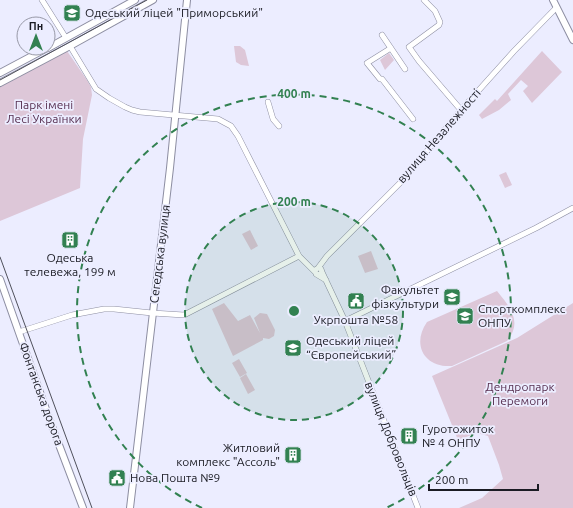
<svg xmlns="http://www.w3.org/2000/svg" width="573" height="508" font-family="Ubuntu,sans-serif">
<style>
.green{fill:#ddc7d8}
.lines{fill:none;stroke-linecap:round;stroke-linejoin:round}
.minor-casing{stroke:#8d8ea2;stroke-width:6}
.major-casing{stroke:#8d8ea2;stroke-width:8}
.minor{stroke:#fff;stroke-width:5}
.major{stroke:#fff;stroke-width:6}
.tram{stroke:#4f505b;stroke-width:1}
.ring{fill:none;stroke:#328151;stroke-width:2;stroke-dasharray:7 5}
.labels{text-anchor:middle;stroke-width:3.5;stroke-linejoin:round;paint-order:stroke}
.poi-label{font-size:12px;fill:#1a1b23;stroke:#ecedff;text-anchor:start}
.park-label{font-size:12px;fill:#573051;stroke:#ecedff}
.street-label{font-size:12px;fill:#1a1b23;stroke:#ecedff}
.centre{fill:#328151;stroke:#ecedff;stroke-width:2}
.ring-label{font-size:12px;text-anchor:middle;font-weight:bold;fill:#328151;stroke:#ecedff;stroke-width:3.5;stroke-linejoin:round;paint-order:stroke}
</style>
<rect width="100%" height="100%" fill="#ecedff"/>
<!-- green -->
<path class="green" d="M234,46H240L245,50L249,66L241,65L236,62Z
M67,51L87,80L91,87L92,95L83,139L80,188L0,221V86Z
M542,51L562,72L532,103L523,91L528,86L521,80L508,94L511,100L499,110L482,119L479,115L495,99L497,101Z
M389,53L394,60L385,70L380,60Z
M506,172L512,185L505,188L499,175Z
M250,230L258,246L251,250L242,234Z
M371,251L378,269L365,273L358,256Z
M497,291C510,307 523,322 507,341L452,366C425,368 411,345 427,322Z
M224,303L238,321L250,315L260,333L254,318L260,313L267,314L275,330L274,336L269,339L263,338V340L233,356L212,309Z
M573,303V508H459L482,498L503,479L499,465L488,436L477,433L458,440L432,376L517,338Z
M239,359L247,373L240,377L232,363Z
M246,374L255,390L248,394L240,378Z"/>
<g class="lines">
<defs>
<path id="minor" d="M42,0L66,38
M424,0L435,11L440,22L439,25L409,47L419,61L461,110
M382,35L405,69
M70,46L96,89L109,98L125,107L132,110L140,112L218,119L231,126L238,136L299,256L315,272
M391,48L367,63L380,79H382L413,119
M268,102L273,119L279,126
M318,268L327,256L403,180L461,110L514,51L556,8
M322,272L345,321L418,508
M319,275L322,272L321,269L318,268L315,270L316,274L326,280
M345,321L536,228L573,208
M19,332L72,315L104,309H114L152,313L184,315L299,256"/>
<path id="major" d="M553,0L573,40
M48,48L135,0
M0,73L47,48
M0,83L70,46L153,0
M0,279L53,429L83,508
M130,508L170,168L187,0"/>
</defs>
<!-- minor casing -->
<use href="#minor" class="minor-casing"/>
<!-- major casing -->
<use href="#major" class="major-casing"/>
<!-- minor -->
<use href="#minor" class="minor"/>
<!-- major -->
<use href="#major" class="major"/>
<!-- tram -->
<path class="tram" d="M0,80L147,0
M0,257L92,508"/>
</g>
<!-- distance rings -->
<circle cx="294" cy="311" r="109" fill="#328151" fill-opacity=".12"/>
<g class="ring">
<circle cx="294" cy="311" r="109"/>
<path d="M202 508A217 217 0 1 1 386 508"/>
</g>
<!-- icons -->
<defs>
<symbol id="school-square" viewBox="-11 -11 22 22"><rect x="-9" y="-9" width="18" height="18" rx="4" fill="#328151" stroke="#ecedff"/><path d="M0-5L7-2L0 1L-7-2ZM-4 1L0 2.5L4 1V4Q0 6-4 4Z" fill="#fff"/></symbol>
<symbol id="building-square" viewBox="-11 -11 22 22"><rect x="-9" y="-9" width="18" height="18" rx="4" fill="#328151" stroke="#ecedff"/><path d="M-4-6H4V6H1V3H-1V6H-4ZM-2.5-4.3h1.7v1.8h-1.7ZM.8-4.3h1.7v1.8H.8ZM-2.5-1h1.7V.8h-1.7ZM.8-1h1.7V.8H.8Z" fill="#fff"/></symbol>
<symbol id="university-square" viewBox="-11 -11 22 22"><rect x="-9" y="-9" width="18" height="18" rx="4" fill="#328151" stroke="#ecedff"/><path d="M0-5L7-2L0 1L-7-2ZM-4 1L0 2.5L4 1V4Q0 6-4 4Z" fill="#fff"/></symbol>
<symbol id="civic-square" viewBox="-11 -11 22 22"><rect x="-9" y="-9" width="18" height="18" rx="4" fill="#328151" stroke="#ecedff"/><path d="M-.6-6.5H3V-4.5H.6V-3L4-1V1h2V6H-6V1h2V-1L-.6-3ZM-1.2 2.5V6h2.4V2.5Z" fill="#fff"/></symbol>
</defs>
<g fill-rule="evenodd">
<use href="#school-square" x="62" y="3" width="20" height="20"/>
<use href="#building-square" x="60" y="230" width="20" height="20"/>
<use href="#university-square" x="442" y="287" width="20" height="20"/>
<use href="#civic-square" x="346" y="291" width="20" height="20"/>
<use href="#university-square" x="455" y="306" width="20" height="20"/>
<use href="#school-square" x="283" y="338" width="20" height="20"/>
<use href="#building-square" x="399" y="426" width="20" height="20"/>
<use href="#building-square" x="283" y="445" width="20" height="20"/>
<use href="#civic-square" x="107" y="468" width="20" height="20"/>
</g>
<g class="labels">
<!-- poi labels -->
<g class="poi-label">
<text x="85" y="17">Одеський ліцей "Приморський"</text>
<text x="70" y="262" text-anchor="middle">Одеська<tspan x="70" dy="14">телевежа, 199 м</tspan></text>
<text x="439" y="294" text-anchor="end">Факультет<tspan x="439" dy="14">фізкультури</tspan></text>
<text x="478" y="313">Спорткомплекс<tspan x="478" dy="14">ОНПУ</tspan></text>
<text x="356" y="324" text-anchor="middle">Укрпошта №58</text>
<text x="306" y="345">Одеський ліцей<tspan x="306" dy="14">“Європейський”</tspan></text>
<text x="422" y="433">Гуротожиток<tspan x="422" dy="14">№ 4 ОНПУ</tspan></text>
<text x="280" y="452" text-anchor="end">Житловий<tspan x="280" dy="14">комплекс "Ассоль"</tspan></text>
<text x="130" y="482">Нова Пошта №9</text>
</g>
<!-- park labels -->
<g class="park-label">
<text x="44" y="109">Парк імені<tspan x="44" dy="14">Лесі Українки</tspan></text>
<text x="520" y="391">Дендропарк<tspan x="520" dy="14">Перемоги</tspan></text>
</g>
<!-- street labels -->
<g class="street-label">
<text transform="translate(439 136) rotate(-49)" y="4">вулиця Незалежності</text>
<text transform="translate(160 254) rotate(-83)" y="4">Сегедська вулиця</text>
<text transform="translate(41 394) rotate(70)" y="4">Фонтанська дорога</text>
<text transform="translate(391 439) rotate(68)" y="4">вулиця Добровольців</text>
</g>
</g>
<circle cx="294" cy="311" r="6" class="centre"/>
<g class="ring-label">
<text x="294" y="98">400 m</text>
<text x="294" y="206">200 m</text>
</g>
<!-- north arrow -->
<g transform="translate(36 36)"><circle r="19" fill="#ecedff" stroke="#9899a7"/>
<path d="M0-3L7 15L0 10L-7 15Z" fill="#328151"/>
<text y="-6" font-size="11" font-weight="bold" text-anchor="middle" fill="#1a1b23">Пн</text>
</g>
<!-- scale -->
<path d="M429 484v6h109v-6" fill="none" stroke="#1a1b23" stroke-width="2"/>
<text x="435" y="484" font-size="12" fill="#1a1b23" stroke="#ecedff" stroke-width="3" paint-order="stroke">200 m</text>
</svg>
